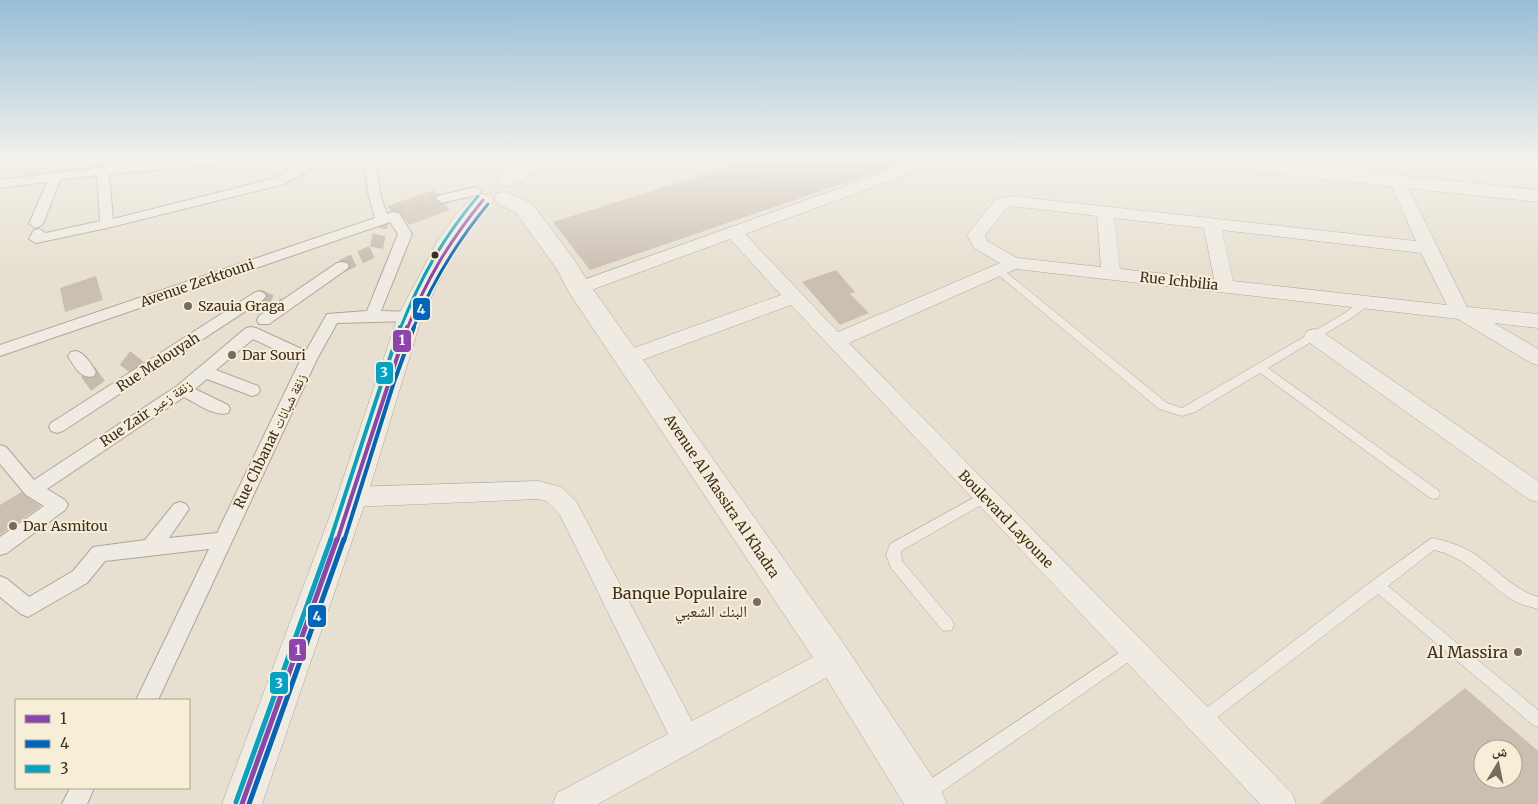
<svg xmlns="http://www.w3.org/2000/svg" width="1538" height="804" font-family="Merriweather,'Noto Naskh Arabic',serif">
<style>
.green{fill:#d6d7b3}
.building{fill:#cbbfb2;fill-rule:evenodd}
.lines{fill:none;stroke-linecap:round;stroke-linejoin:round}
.pedestrian-tunnel-far1{stroke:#c5bcae;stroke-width:13;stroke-dasharray:13 7;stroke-linecap:butt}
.pedestrian-tunnel{stroke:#c5bcae;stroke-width:17;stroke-dasharray:17 8;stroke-linecap:butt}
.service-casing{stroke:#ada599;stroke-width:1}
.pedestrian-casing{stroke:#ada599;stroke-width:2}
.minor-casing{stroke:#ada599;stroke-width:1}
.tertiary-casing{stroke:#ada599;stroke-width:1}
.service{fill:#efebe3;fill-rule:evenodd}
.pedestrian{fill:#efebe3;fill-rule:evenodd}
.minor{fill:#efebe3;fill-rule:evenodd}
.tertiary{fill:#efebe3;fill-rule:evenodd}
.bus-1-far2-casing{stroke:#f7eed8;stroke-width:6}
.bus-1-far1-casing{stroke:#f7eed8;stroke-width:8}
.bus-1-casing{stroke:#f7eed8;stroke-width:9}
.bus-2-far2-casing{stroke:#f7eed8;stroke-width:6}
.bus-2-far1-casing{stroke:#f7eed8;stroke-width:8}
.bus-2-casing{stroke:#f7eed8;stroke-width:9}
.bus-3-far2-casing{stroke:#f7eed8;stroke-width:6}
.bus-3-far1-casing{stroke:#f7eed8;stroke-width:8}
.bus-3-casing{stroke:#f7eed8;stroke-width:9}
.bus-1-far2{stroke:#8e44ad;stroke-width:3}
.bus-1-far1{stroke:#8e44ad;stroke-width:4}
.bus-1{stroke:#8e44ad;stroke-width:5}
.bus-2-far2{stroke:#0065bd;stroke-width:3}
.bus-2-far1{stroke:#0065bd;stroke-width:4}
.bus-2{stroke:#0065bd;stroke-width:5}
.bus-3-far2{stroke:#03a3c5;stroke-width:3}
.bus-3-far1{stroke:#03a3c5;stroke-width:4}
.bus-3{stroke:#03a3c5;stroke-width:5}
.bus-dot{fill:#3d2e20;stroke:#f7eed8;stroke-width:2}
.poi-dot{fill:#786c5e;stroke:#f7eed8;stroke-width:2}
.labels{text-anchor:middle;stroke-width:4;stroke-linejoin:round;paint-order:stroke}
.street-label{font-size:14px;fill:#3d2e20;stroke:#f7eed8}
.poi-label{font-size:14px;fill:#3d2e20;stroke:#f7eed8;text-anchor:start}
.near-poi-label{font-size:16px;fill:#3d2e20;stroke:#f7eed8;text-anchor:end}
.line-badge{stroke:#f7eed8;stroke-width:2}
.badge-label{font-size:14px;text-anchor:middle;font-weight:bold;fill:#fff}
</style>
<rect width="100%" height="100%" fill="#e7e0d1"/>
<!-- green -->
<path class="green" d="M54,158H242L0,178V161Z"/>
<!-- building -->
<path class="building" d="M756,158H908L909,161L590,270L553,222Z
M435,190L438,194L434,200L441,205L445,204L450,210L409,225L401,212L391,211L387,206Z
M836,270L855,292L850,294L869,313L840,325L802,282Z
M96,276L103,300L65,312L60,288Z
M21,492L41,506L0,535V505Z
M1465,688L1538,751V804H1319ZM1483,749H1513V779H1483Z"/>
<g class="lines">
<!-- pedestrian-tunnel-far1 -->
<path class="pedestrian-tunnel-far1" d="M394,216L442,199
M342,266L376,250L382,220
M259,296L282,306"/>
<!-- pedestrian-tunnel -->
<path class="pedestrian-tunnel" d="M125,358L143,372
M88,372L106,397"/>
<defs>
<path id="service" d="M999,268L1002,269L1167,403L1182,408L1345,313L1363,299H1371L1372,301L1371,303L1353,317L1268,368L1438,490L1440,494L1438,498L1434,499L1430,498L1260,373L1195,412L1182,416L1159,409L996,273L994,271Z
M984,492L988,493L990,497L988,501L901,551L902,561L952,620L954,625L952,630L947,631L942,630L891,568L886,555L890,544Z
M1432,538C1447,541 1460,545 1473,553C1495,567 1512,589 1538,597V609C1531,607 1523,605 1516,602C1487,585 1468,557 1434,550L1388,586L1538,710V727L1533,725L1378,594L1206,726L1201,728L1196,726L1193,721L1196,716L1372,581Z
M1132,644L1137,646L1139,651L1137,656L931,799L925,801L919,799L917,793L919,787Z"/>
<path id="pedestrian" d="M218,158H262L256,162L109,174L113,219L276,178L300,165L308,158H321L308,171L284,184L107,228L36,243L29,239L34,230L39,229L46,233L100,221L97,175L60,180L43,224L36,228L29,224L47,182L0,188V180L103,167Z
M363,158H375L381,197L387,214L392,212L399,213L412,234L381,311L415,312L417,316L415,320L410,321L337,323L317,359L158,700H136L209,549L105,561L87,583L28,617L21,614L0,597V576L7,579L29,597L73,571L93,547L145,540L174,504L180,502L186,504L189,509L169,538L217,533L300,361L253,339L216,370L258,386L260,390L258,394L252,396L207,379L195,389L228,405L230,409L228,413C214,417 196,403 184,397L47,489L65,500L68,505L65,510L7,553L0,555V537L44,506L26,495L0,464V445L6,447L34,480L177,386L246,328L251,327L256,328L306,351L327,314L367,311L398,234L390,222L0,356V345L375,218L369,197Z
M476,187L482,191L480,194L442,203L436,199L437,196Z
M342,262L347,263L349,266L347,269L269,324H259L257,320L259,316L337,263Z
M259,291L264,293L266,296L264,299L63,431L57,433L51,431L49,427L51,423L254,293Z
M76,351C85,353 91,364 96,372L94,376C81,380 74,366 68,356L71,352Z
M70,788H94L87,804H62Z"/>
<path id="minor" d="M924,158H946L944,161L745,234L838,332L1000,263L974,248L967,235L995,200L1011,196L1416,241L1389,181L1391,178H1403L1405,181L1467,307L1538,314V328L1494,323L1538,349V365L1531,363L1458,319L1016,269L849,343L1292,793L1296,804H1260L791,305L634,363L627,365L620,363L617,358L620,353L781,295L730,239L586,292L579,294L572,292L570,288L572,284ZM1012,206L1097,216L1101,267L1017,258L987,241L985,235L1007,208ZM1114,218L1204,228L1214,279L1120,269ZM1222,230L1421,253L1447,305L1233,281Z
M1342,158H1358L1368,177L1366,180H1354Z
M1314,329L1321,331L1538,481V502L1530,500L1307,341L1304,336L1307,331Z
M538,481L561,487L576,501L692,721L834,646L844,650L848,659L844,668L598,804H553L557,793L668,734L560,515L546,501L538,499L352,507L344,504L340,497L344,490L352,487Z"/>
<path id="tertiary" d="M525,158H548L545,162C532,172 516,190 499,185L495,181L499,177Z
M1172,158H1236L1538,190V202L1182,164L1175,162Z
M505,192L532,203L575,261L590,285L846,647L941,790L947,804H904L822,671L570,294L556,268L516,213L497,203L494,198L497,193Z
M483,194L491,195L494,200L471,225L456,247L422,316L367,497L262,804H222L337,497L398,316L437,242L455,216L475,195Z"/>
</defs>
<!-- service casing -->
<use href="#service" class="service-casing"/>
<!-- pedestrian casing -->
<use href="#pedestrian" class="pedestrian-casing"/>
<!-- minor casing -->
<use href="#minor" class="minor-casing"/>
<!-- tertiary casing -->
<use href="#tertiary" class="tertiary-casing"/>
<!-- service -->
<use href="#service" class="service"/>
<!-- pedestrian -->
<use href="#pedestrian" class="pedestrian"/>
<!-- minor -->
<use href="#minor" class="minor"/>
<!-- tertiary -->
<use href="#tertiary" class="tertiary"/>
<defs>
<path id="bus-1-far2" d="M407,329C427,278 449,242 483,200"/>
<path id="bus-1-far1" d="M337,541L407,327"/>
<path id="bus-1" d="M242,804L337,539"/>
<path id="bus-2-far2" d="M413,329C432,282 456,243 488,204"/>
<path id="bus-2-far1" d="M344,541L394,382L414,327"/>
<path id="bus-2" d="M249,804L344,539"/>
<path id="bus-3-far2" d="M400,329C421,277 442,239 478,196"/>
<path id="bus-3-far1" d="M330,541L400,327"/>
<path id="bus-3" d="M236,802L331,539"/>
</defs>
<!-- bus-1-far2 casing -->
<use href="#bus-1-far2" class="bus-1-far2-casing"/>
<!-- bus-1-far1 casing -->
<use href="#bus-1-far1" class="bus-1-far1-casing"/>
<!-- bus-1 casing -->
<use href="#bus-1" class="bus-1-casing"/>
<!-- bus-2-far2 casing -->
<use href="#bus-2-far2" class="bus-2-far2-casing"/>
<!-- bus-2-far1 casing -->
<use href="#bus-2-far1" class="bus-2-far1-casing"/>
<!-- bus-2 casing -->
<use href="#bus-2" class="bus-2-casing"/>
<!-- bus-3-far2 casing -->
<use href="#bus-3-far2" class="bus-3-far2-casing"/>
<!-- bus-3-far1 casing -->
<use href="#bus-3-far1" class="bus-3-far1-casing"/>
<!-- bus-3 casing -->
<use href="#bus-3" class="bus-3-casing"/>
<!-- bus-1-far2 -->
<use href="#bus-1-far2" class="bus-1-far2"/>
<!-- bus-1-far1 -->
<use href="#bus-1-far1" class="bus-1-far1"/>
<!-- bus-1 -->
<use href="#bus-1" class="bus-1"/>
<!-- bus-2-far2 -->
<use href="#bus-2-far2" class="bus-2-far2"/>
<!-- bus-2-far1 -->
<use href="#bus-2-far1" class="bus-2-far1"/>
<!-- bus-2 -->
<use href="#bus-2" class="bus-2"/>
<!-- bus-3-far2 -->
<use href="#bus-3-far2" class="bus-3-far2"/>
<!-- bus-3-far1 -->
<use href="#bus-3-far1" class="bus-3-far1"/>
<!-- bus-3 -->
<use href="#bus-3" class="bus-3"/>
</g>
<!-- sky -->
<linearGradient id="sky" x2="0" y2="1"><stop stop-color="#96bed9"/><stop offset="0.59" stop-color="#f4f1ea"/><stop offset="1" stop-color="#f4f1ea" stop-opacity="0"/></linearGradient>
<rect width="1538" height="270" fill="url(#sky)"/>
<!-- markers -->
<circle class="bus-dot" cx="435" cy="255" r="4.5"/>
<g class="poi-dot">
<circle cx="188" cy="306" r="5"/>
<circle cx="232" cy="355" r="5"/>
<circle cx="13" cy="526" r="5"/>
<circle cx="757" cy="602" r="5"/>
<circle cx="1518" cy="652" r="5"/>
</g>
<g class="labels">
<!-- street labels -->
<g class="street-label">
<text transform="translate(1179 281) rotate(6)" y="5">Rue Ichbilia</text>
<text transform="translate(197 283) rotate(-19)" y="5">Avenue Zerktouni</text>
<text transform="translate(158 362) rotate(-33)" y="5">Rue Melouyah</text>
<text transform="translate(146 413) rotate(-34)" y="5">Rue Zair زنقة زعير</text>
<text transform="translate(270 441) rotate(-64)" y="5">Rue Chbanat زنقة شبانات</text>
<text transform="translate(722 496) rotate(56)" y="5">Avenue Al Massira Al Khadra</text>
<text transform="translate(1006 519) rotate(46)" y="5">Boulevard Layoune</text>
</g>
<!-- poi labels -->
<g class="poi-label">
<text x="198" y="311">Szauia Graga</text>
<text x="242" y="360">Dar Souri</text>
<text x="23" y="531">Dar Asmitou</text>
</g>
<!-- near-poi labels -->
<g class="near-poi-label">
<text x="747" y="599">Banque Populaire<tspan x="747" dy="18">البنك الشعبي</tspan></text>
<text x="1508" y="658">Al Massira</text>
</g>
</g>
<g class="line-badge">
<rect x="412" y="297" width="19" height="24" rx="5" fill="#0065bd"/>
<rect x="392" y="329" width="20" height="24" rx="5" fill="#8e44ad"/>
<rect x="375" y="361" width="19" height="24" rx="5" fill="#03a3c5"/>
<rect x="307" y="604" width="20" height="24" rx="5" fill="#0065bd"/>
<rect x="288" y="638" width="19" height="24" rx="5" fill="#8e44ad"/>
<rect x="269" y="671" width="20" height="24" rx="5" fill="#03a3c5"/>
</g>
<g class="badge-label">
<text x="421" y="314">4</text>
<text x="402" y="345">1</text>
<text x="384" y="377">3</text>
<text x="317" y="621">4</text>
<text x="298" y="655">1</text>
<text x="279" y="688">3</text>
</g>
<!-- legend -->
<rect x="15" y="699" width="175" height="90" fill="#f7eed8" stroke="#ada18e"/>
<rect x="25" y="715" width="25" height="8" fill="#8e44ad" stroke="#ada18e"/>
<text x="60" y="724" font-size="15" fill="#3d2e20">1</text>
<rect x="25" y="740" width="25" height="8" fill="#0065bd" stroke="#ada18e"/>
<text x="60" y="749" font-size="15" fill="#3d2e20">4</text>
<rect x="25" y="765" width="25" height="8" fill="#03a3c5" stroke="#ada18e"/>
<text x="60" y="774" font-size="15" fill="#3d2e20">3</text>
<!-- north arrow -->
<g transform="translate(1498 764) rotate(10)"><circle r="24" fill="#f7eed8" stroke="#ada18e"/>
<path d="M0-4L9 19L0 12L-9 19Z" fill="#786c5e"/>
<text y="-8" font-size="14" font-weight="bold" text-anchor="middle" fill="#3d2e20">ش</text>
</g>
</svg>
